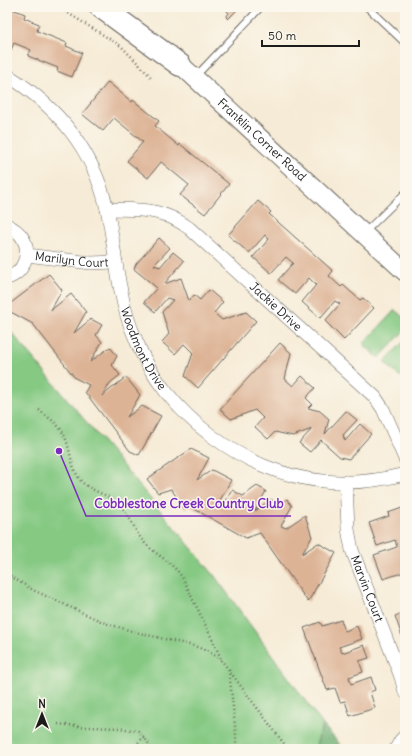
<svg xmlns="http://www.w3.org/2000/svg" width="412" height="756" font-family="Delius,sans-serif">
<style>
.green{fill:#85c983;stroke:#507250}
.forest{fill:#6cad71;stroke:#446446}
.building{fill:#ddb395}
.lines{fill:none;stroke-linecap:round;stroke-linejoin:round}
.lane-casing{stroke:#68645d;stroke-width:8}
.street-casing{stroke:#68645d;stroke-width:14}
.secondary-casing{stroke:#68645d;stroke-width:20}
.highway-casing{stroke:#68645d;stroke-width:24}
.path{stroke:#68645d;stroke-width:2.5;stroke-dasharray:1 3;stroke-linecap:butt}
.lane{stroke:#fff;stroke-width:6}
.street{stroke:#fff;stroke-width:13}
.secondary{stroke:#fff;stroke-width:18}
.highway{stroke:#fff;stroke-width:22}
.labels{text-anchor:middle;stroke-width:3;stroke-linejoin:round;paint-order:stroke}
.street-label{font-size:12px;fill:#1c1c1c;stroke:#fbf7ec}
.leader{fill:none;stroke:#7b2cbf;stroke-width:1.5}
.callout-dot{fill:#7b2cbf;stroke:#fbf7ec;stroke-width:1.5}
.callout-label{font-size:13px;text-anchor:middle;font-weight:bold;fill:#7b2cbf;stroke:#fbf7ec;stroke-width:3;stroke-linejoin:round;paint-order:stroke}
</style>
<rect width="100%" height="100%" fill="#fbf7ec"/>
<filter id="ink" filterUnits="userSpaceOnUse"><feTurbulence type="fractalNoise" baseFrequency=".025" numOctaves="2"/><feDisplacementMap in="SourceGraphic" scale="8" xChannelSelector="R" yChannelSelector="G"/><feConvolveMatrix kernelMatrix="1 2 1 2 8 2 1 2 1" color-interpolation-filters="sRGB"/></filter>
<filter id="wash" filterUnits="userSpaceOnUse"><feTurbulence type="fractalNoise" baseFrequency=".012" numOctaves="4" result="noise"/><feDisplacementMap in="SourceGraphic" scale="16" xChannelSelector="R" yChannelSelector="G"/><feGaussianBlur stdDeviation="0.9" result="paint"/><feColorMatrix in="noise" values="0 0 0 0 0 0 0 0 0 0 0 0 0 0 0 0 0 1.4 0 .05"/><feComposite in="paint" operator="in"/></filter>
<g filter="url(#wash)">
<rect width="100%" height="100%" fill="#f6ebd6"/>
<!-- green -->
<path class="green" d="M395,310L405,319V330L379,358L363,344Z
M7,327L214,575L323,725L316,745L319,749H7Z
M405,340V371L400,377L384,362Z"/>
<!-- forest -->
<path class="forest" d="M323,725L344,749H345H319L316,745Z"/>
<g id="blocks">
<!-- building -->
<path class="building" d="M7,7L25,14L24,18L39,24L37,31L67,43L66,46L82,53L72,77L57,71L58,68L28,56L31,50L14,43L11,50L7,48Z
M223,7H234L237,10L228,19L226,17L229,13Z
M108,82L132,102L133,100L159,121L155,126L179,146L180,144L229,184L205,214L180,195L189,185L161,162L148,178L127,161L143,142L114,118L103,131L82,114Z
M258,201L271,212L269,214L333,271L329,276L341,287L343,285L360,300L363,298L374,308L344,340L325,321L340,304L335,301L320,318L302,302L316,285L309,278L295,294L278,280L293,263L286,257L271,273L253,257L269,239L265,235L249,253L228,235Z
M159,238L170,248L154,265L160,267L173,252L184,261L164,284L181,278L189,301L194,295L200,300L209,290L223,302L214,313L222,320L246,312L256,321L198,388L185,376L193,353L184,344L175,354L162,342L169,334L162,312L173,300L167,298L155,312L144,302L157,288L134,269L136,264Z
M49,274L62,290L51,310L71,294L86,312L74,333L91,319L102,325L96,335L102,342L90,362L110,347L117,356L112,365L120,375L110,383L102,396L126,377L140,395L127,417L142,406L161,416L139,455L130,451L85,392L89,385L75,378L33,324L7,310V306Z
M280,343L291,353L285,379L293,386L302,376L315,388L306,398L312,404L308,408L320,411L329,419L325,434L346,411L357,420L343,435L345,441L360,424L371,434L349,459L340,457L321,440L310,452L299,443L312,429L293,436L275,432L268,439L255,427L263,418L255,410L231,419L220,409Z
M191,449L209,458L197,480L212,470L231,480L218,504L223,506L232,490L243,496L257,486L266,491L255,511L271,500L280,504L287,499L292,506L281,526L286,528L305,515L312,537L302,554L318,543L336,553L308,602L260,533L246,538L189,506L185,509L171,489L158,493L147,479Z
M405,507V572L383,579L374,555L397,547L395,540L377,546L369,523L389,516L388,513Z
M405,612V639H403L395,616Z
M341,620L345,631L357,626L362,639L339,647L342,653L364,645L369,658L359,661L363,672L349,677L351,684L371,677L375,690L370,692L375,708L350,716L345,701L340,702L335,688L327,690L304,628L320,622L322,626Z"/>
</g>
</g>
<g filter="url(#ink)">
<use href="#blocks" fill-opacity="0" stroke="#68645d" stroke-width="1"/>
<g class="lines">
<defs>
<path id="lane" d="M367,7L405,43
M196,76L261,7
M364,233L405,193"/>
<g id="street">
<path id="s1" d="M7,75C58,107 93,149 107,209C113,236 115,264 121,291C124,308 129,324 136,340C164,413 245,474 323,481C350,484 378,481 405,474"/>
<path id="s2" d="M107,209C139,210 161,207 189,228L375,397L383,409L405,459"/>
<path d="M7,225C13,228 18,231 22,237C32,252 24,273 7,278"/>
<path id="s3" d="M27,255L91,263L116,262"/>
<path id="s4" d="M346,482L348,529L352,550L401,677L405,692"/>
<path d="M396,749L401,740L405,736"/>
</g>
<g id="secondary">
<path id="s5" d="M170,55L405,272"/>
</g>
<path id="highway" d="M101,7L180,65"/>
</defs>
<!-- lane casing -->
<use href="#lane" class="lane-casing"/>
<!-- street casing -->
<use href="#street" class="street-casing"/>
<!-- secondary casing -->
<use href="#secondary" class="secondary-casing"/>
<!-- highway casing -->
<use href="#highway" class="highway-casing"/>
<!-- path -->
<path class="path" d="M58,7L121,46L151,77
M39,410C47,417 58,423 63,433C71,447 70,468 81,481C91,492 109,494 120,505C130,515 134,530 143,541C153,553 169,560 179,573C185,581 189,591 193,600C203,620 213,640 222,661
M7,574L33,590L105,623L135,632L194,646L208,651L222,661L288,749
M229,670L236,735V749
M58,724L87,727L119,728L138,731L148,742L150,749
M133,749L144,736"/>
<!-- lane -->
<use href="#lane" class="lane"/>
<!-- street -->
<use href="#street" class="street"/>
<!-- secondary -->
<use href="#secondary" class="secondary"/>
<!-- highway -->
<use href="#highway" class="highway"/>
</g>
</g>
<g class="labels">
<!-- street labels -->
<g class="street-label">
<text dy="4" stroke="none"><textPath href="#s5" startOffset="125">Franklin Corner Road</textPath></text>
<text dy="4" stroke="none"><textPath href="#s3" startOffset="45">Marilyn Court</textPath></text>
<text dy="4" stroke="none"><textPath href="#s2" startOffset="203">Jackie Drive</textPath></text>
<text dy="4" stroke="none"><textPath href="#s1" startOffset="317">Woodmont Drive</textPath></text>
<text dy="4" stroke="none"><textPath href="#s4" startOffset="110">Marvin Court</textPath></text>
</g>
</g>
<!-- callouts -->
<path class="leader" d="M59 451L86 516H291"/>
<circle class="callout-dot" cx="59" cy="451" r="4"/>
<g class="callout-label">
<text x="189" y="508">Cobblestone Creek Country Club</text>
</g>
<!-- margin -->
<rect width="412" height="756" fill="none" stroke="#fbf7ec" stroke-width="24"/>
<!-- north arrow -->
<g transform="translate(42 714)" stroke="#fbf7ec" stroke-width="3" paint-order="stroke">
<path d="M0-3L7 15L0 10L-7 15Z" fill="#1c1c1c"/>
<text y="-6" font-size="11" font-weight="bold" text-anchor="middle" fill="#1c1c1c">N</text>
</g>
<!-- scale -->
<path d="M262 40v6h97v-6" fill="none" stroke="#1c1c1c" stroke-width="2"/>
<text x="268" y="40" font-size="12" fill="#1c1c1c" stroke="#fbf7ec" stroke-width="3" paint-order="stroke">50 m</text>
</svg>
